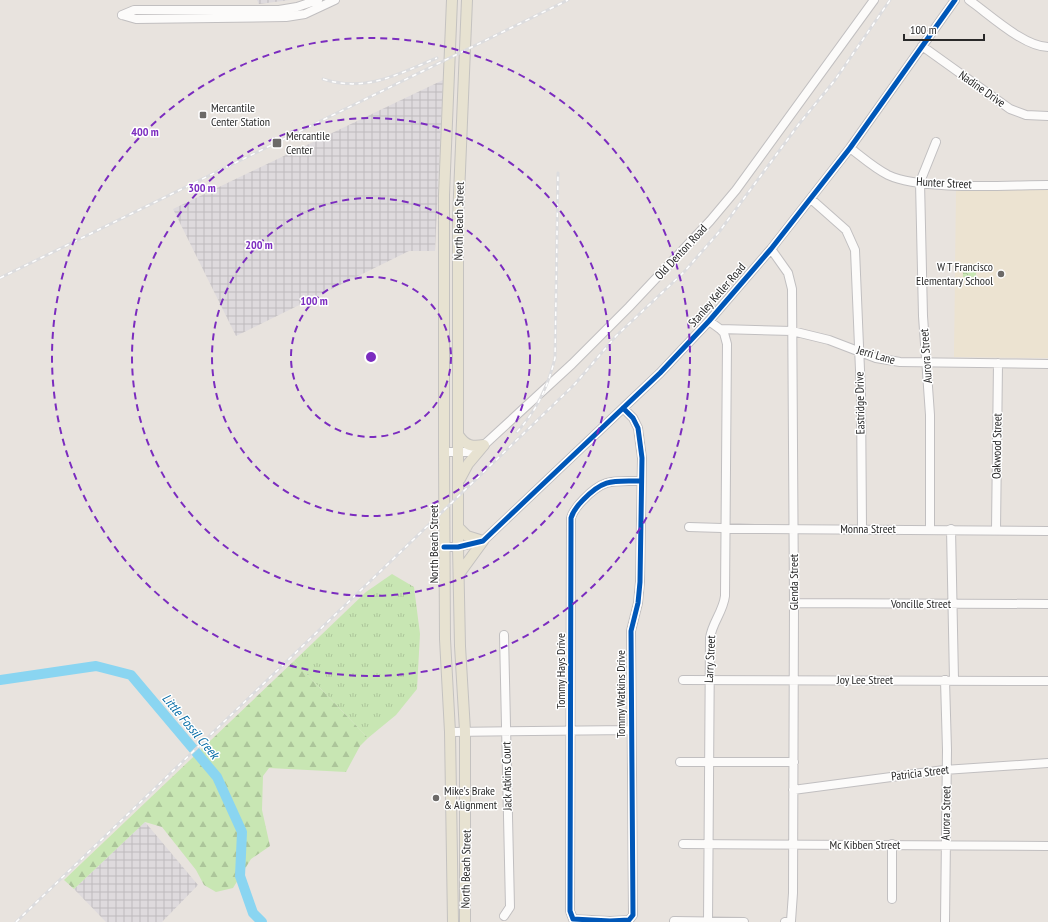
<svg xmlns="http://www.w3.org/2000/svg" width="1048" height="922" font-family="'PT Sans Narrow',sans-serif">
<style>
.industrial{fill:url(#industrial-grid)}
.education{fill:#ece3d1}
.grass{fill:url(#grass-tufts)}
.forest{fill:url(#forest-firs)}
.park{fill:url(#park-crowns)}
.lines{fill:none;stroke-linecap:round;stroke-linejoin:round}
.river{stroke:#8ad5f1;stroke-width:10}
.minor-casing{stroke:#c1bfc0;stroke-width:10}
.major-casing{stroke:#c4c2c0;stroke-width:12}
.minor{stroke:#fcfbfa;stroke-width:8}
.major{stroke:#e7e2d1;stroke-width:10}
.rail-casing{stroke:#dcdcde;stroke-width:3}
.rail{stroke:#fff;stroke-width:1.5;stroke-dasharray:4.5;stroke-linecap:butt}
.cycleway-casing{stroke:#fff;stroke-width:8}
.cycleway{stroke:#0057b8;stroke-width:5}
.ring{fill:none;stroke:#7b2cbf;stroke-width:2;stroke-dasharray:7 5}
.poi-dot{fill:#6c6a68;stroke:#fff;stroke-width:1.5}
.labels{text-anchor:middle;stroke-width:3;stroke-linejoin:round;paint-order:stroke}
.street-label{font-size:12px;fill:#292929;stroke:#fff}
.poi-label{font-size:12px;fill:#292929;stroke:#fff;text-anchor:start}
.water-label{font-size:13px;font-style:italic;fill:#026aa4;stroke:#fff}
.centre{fill:#7b2cbf;stroke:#fff;stroke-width:2}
.ring-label{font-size:12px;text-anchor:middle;font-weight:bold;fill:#7b2cbf;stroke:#fff;stroke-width:3;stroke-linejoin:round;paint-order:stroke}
</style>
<defs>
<pattern id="industrial-grid" width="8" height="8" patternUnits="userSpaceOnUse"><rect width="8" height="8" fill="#dedadd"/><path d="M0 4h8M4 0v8" fill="none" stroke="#bebbbe"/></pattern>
<pattern id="grass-tufts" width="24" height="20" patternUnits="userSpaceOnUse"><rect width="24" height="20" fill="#c8e6b3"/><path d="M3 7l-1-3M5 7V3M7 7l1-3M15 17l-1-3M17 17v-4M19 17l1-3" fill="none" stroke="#acc59a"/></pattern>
<pattern id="forest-firs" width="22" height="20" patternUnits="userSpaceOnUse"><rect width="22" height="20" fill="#c8e6b3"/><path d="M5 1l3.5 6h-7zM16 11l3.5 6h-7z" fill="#acc59a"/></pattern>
<pattern id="park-crowns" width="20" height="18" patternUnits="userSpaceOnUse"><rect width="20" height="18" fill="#c8e6b3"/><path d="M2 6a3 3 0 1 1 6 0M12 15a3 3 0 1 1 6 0" fill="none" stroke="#acc59a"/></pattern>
</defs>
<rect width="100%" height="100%" fill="#e8e3de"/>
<!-- industrial -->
<path class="industrial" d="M257,0H290L259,4Z
M443,80L435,251H409L236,336L173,209Z
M145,822L198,885L162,922H106L74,889Z"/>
<!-- education -->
<path class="education" d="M956,189L1048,190V358L954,357Z"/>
<!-- grass -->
<path class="grass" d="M392,574L414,587L420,634L417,689L396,715L368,738L294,661L366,592Z"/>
<!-- forest -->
<path class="forest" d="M294,661L368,738L360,746L346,772L269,768L263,776L262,810L270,846L251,859L233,888L216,892L204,885L196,870L162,827L145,822L74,889L64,880Z"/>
<!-- park -->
<path class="park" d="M963,264H976V277H963Z"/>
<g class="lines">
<!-- river -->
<path class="river" d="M0,680L96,666L131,675L217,777L242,832L240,876L253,913L262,922"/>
<defs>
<path id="minor" d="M969,0C989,14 1024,47 1048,47
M122,15L136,19L286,17L305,14L335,0
M122,15L134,10H279L297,7L318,0
M922,46L1010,109L1026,115L1048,116
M850,148C862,157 874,168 888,175C922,191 1008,185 1048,185
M811,199L846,230L855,250L861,394L862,529
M771,249L788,273L792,289L794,603L793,893L791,921L785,922
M709,321L720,329L792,331L829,340L876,358L900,362L1048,364
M623,408L633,418L638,428L642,458L640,582L638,603L631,631L633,915L629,920L610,921L573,919L570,911L571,518C573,511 578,505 583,500C604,478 613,481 641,481
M444,452H472L484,445L572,364L629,307L710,221L736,190L874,0
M689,527L755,529L1048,531
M930,529V415L923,316L920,182L936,142
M951,529L954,680
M996,530L998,363
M444,547H458L483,541L660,373L709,321L771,249L850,148L955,0
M794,603L1048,604
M504,635L510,907L504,916
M683,680L1048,681
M945,680L947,750L945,922
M450,732L631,730
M680,762H794
M793,790L944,770L1048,763
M683,844L1048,846
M892,899V844
M674,921L744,922
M708,922L710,638C712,623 723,612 725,596L727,344L724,333L720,329"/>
<path id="major" d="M452,0L444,195V452L445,639L450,732L453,922
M459,436C466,446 472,447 484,445
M460,479L468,464L484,445
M459,528L467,536L483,541L459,574
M465,922V731L460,646L458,547V219L467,0"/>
</defs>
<!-- minor casing -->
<use href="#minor" class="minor-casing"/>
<!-- major casing -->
<use href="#major" class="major-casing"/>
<!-- minor -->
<use href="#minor" class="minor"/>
<!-- major -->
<use href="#major" class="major"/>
<defs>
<path id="rail" d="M323,79C366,93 398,74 437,58
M0,278L568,0
M517,432C537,410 548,387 555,358L558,173
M16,922L575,384L616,336L684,272L719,232L799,124L835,80L890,0"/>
</defs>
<!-- rail casing -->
<use href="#rail" class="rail-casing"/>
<!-- rail -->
<use href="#rail" class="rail"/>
<defs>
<path id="cycleway" d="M623,408L633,418L638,428L642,458L640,582L638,603L631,631L633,915L629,920L610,921L573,919L570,911L571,518C573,511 578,505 583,500C604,478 613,481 641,481
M444,547H458L483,541L660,373L709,321L771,249L850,148L955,0"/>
</defs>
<!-- cycleway casing -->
<use href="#cycleway" class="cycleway-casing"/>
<!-- cycleway -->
<use href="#cycleway" class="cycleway"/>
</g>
<!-- distance rings -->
<g class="ring">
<circle cx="371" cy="357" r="80"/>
<circle cx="371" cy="357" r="159"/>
<circle cx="371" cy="357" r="239"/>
<circle cx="371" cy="357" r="319"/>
</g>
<!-- markers -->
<g class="poi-dot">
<rect x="199" y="111" width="8" height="8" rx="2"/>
<rect x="272" y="138" width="10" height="10" rx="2"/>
<circle cx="1001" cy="274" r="4"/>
<circle cx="436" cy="798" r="4"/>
</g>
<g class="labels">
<!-- street labels -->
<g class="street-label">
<text transform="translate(982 89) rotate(35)" y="4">Nadine Drive</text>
<text transform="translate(944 183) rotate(3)" y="4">Hunter Street</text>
<text transform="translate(459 221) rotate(-89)" y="4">North Beach Street</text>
<text transform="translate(681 252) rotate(-47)" y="4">Old Denton Road</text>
<text transform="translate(717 295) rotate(-49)" y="4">Stanley Keller Road</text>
<text transform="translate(876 355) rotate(16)" y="4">Jerri Lane</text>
<text transform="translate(926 356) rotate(-94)" y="4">Aurora Street</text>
<text transform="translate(860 403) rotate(-91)" y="4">Eastridge Drive</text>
<text transform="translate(997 446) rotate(-89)" y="4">Oakwood Street</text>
<text x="868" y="533">Monna Street</text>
<text transform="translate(434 544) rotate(-90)" y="4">North Beach Street</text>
<text transform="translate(794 582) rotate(-90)" y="4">Glenda Street</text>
<text x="921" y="608">Voncille Street</text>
<text transform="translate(710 659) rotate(-87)" y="4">Larry Street</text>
<text transform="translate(561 671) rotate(-90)" y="4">Tommy Hays Drive</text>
<text x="865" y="684">Joy Lee Street</text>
<text transform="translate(621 694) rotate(-90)" y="4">Tommy Watkins Drive</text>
<text transform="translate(920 773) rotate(-7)" y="4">Patricia Street</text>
<text transform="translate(507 776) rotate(-91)" y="4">Jack Atkins Court</text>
<text transform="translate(946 813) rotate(-89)" y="4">Aurora Street</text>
<text x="865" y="849">Mc Kibben Street</text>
<text transform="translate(466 869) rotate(-89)" y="4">North Beach Street</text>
</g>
<!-- poi labels -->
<g class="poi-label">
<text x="211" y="112">Mercantile<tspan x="211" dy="14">Center Station</tspan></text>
<text x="286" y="140">Mercantile<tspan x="286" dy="14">Center</tspan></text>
<text x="993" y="271" text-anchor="end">W T Francisco<tspan x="993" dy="14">Elementary School</tspan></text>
<text x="444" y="795">Mike's Brake<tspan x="444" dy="14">&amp; Alignment</tspan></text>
</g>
<!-- water labels -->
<g class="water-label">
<text transform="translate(191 726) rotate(50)" y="5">Little Fossil Creek</text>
</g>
</g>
<circle cx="371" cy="357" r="6" class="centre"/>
<g class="ring-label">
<text x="145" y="136">400 m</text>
<text x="202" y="192">300 m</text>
<text x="259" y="249">200 m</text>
<text x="314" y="305">100 m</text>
</g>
<!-- scale -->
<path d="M904 34v6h80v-6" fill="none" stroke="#292929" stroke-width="2"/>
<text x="910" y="34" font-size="12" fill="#292929" stroke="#ffffff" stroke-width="3" paint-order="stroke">100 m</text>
</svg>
